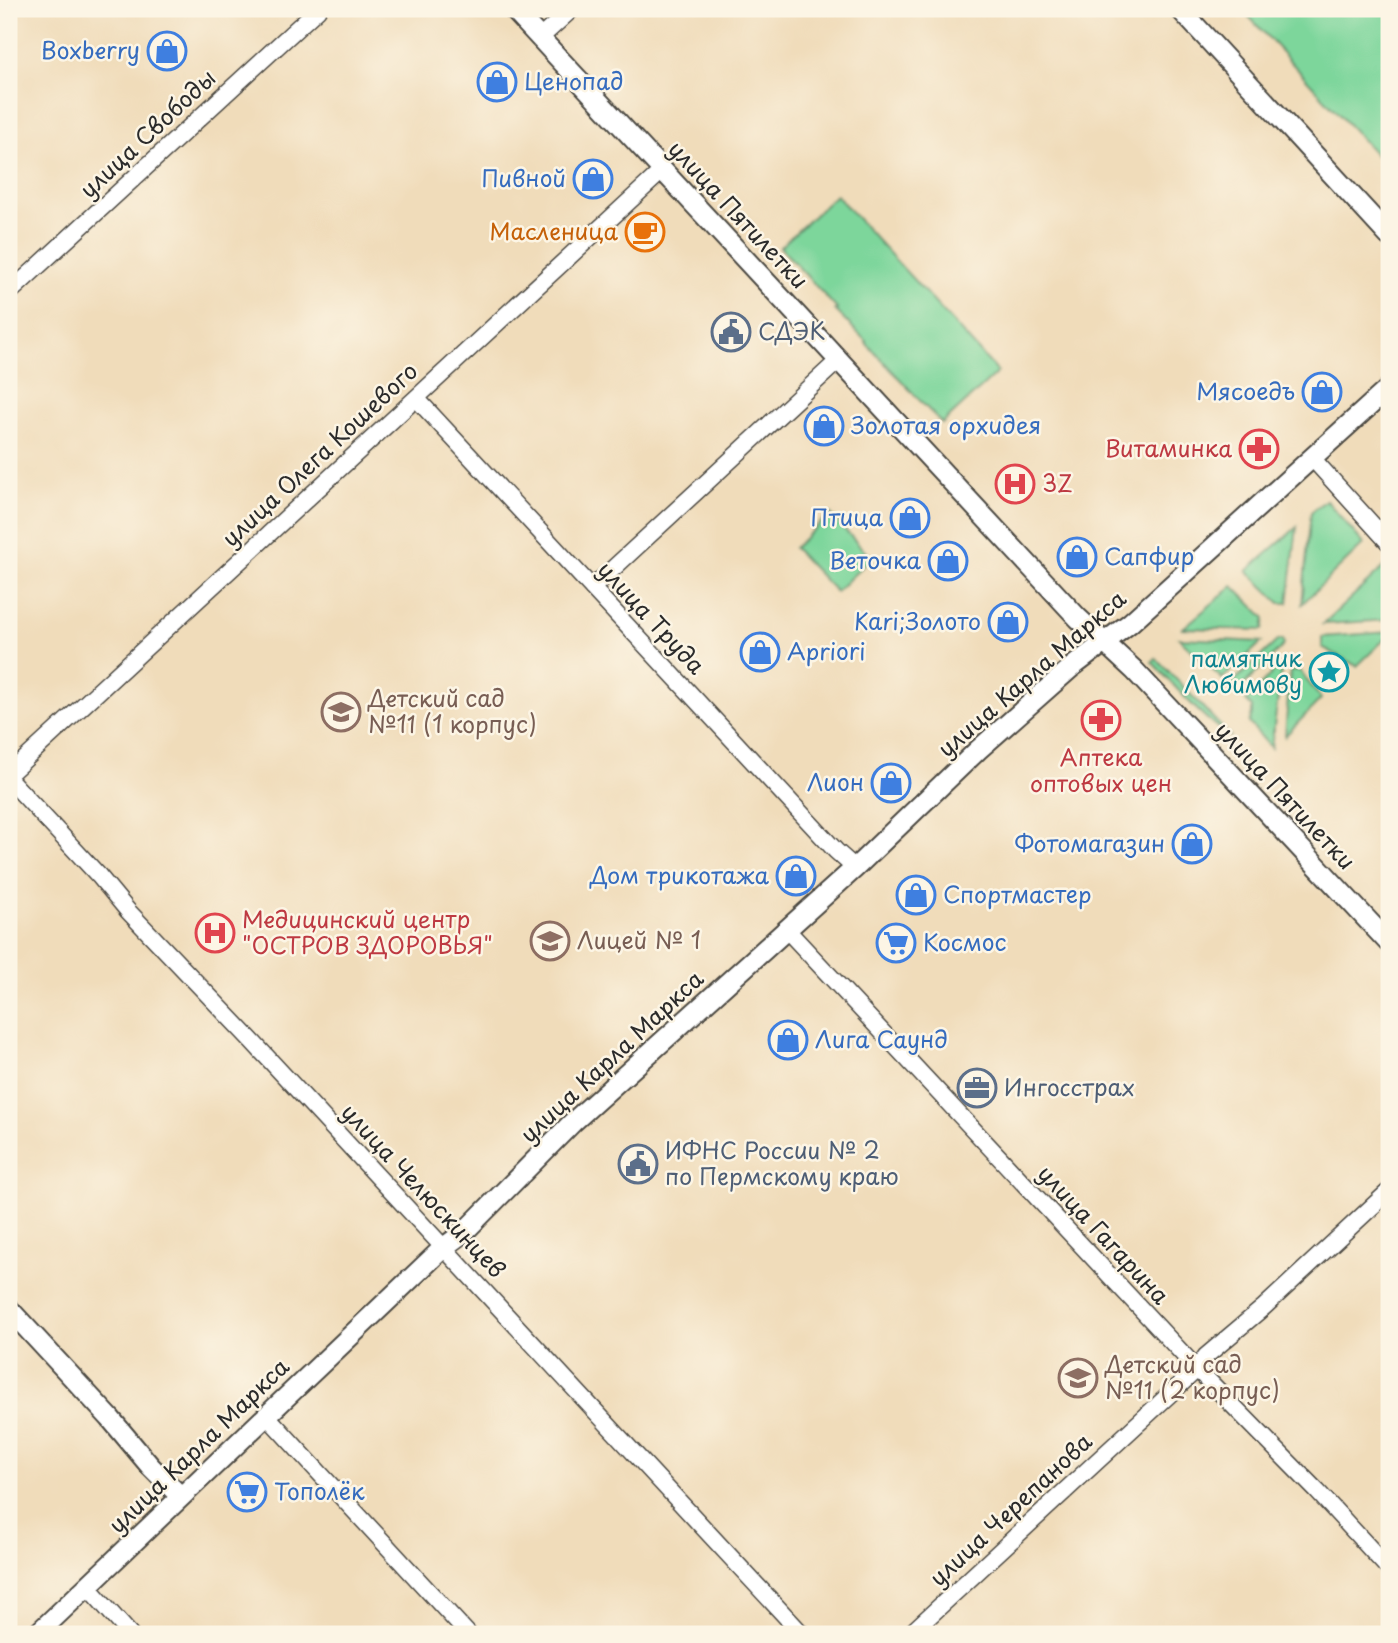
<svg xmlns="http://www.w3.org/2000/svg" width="1398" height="1643" font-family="'Playpen Sans',sans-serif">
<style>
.green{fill:#7dd69b;stroke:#548063;stroke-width:2}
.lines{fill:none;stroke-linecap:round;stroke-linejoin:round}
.minor-casing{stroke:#494640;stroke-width:19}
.major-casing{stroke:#494640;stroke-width:23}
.minor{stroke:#fff;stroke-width:16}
.major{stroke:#fff;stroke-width:19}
.labels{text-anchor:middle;stroke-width:5;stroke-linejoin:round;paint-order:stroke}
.shop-label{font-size:23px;fill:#366cbe;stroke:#fcf5e5;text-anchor:end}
.street-label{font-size:23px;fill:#2b2b2b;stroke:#fcf5e5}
.food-label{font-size:23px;fill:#c56008;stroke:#fcf5e5;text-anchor:end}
.service-label{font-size:23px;fill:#4e5e75;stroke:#fcf5e5;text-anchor:start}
.health-label{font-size:23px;fill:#be3a42;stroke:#fcf5e5;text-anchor:start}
.culture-label{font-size:23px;fill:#0d838f;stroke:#fcf5e5;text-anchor:end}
.education-label{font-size:23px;fill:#785e54;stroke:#fcf5e5;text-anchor:start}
</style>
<rect width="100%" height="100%" fill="#fcf5e5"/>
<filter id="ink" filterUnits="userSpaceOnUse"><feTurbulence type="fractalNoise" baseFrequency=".0143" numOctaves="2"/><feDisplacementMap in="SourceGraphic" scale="14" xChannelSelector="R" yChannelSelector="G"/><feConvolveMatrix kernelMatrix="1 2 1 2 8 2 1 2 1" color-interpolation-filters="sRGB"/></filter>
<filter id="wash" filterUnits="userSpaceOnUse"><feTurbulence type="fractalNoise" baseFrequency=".00686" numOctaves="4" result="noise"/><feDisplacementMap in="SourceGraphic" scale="28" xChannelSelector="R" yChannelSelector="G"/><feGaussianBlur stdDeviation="1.57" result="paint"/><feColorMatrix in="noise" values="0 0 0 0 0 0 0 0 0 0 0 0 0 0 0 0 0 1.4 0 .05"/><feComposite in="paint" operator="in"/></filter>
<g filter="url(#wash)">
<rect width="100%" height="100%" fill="#f0dcba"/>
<!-- green -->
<path class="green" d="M1242,9H1389V169Z
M836,195L998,372L942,424L866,343L867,342L835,310L837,309L780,247Z
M1326,500L1364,544L1302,604L1311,512Z
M830,514L871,558L836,592L794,548Z
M1297,527L1288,603H1280L1247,571Z
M1386,565L1389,569V620L1323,624Z
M1233,586L1265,618L1263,630L1183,628Z
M1389,632V635L1357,666L1322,647V637Z
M1179,638L1262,642L1222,679Z
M1278,640H1283L1284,645L1236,693L1230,692V685Z
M1156,658L1231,737C1200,717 1177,688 1152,662Z
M1283,661L1271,748L1249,723L1252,714V707L1246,701Z
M1299,670L1321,699L1285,736L1290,671Z"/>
</g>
<g filter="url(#ink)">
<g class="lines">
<defs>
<path id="minor" d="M540,38L572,9
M9,293L318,9
M416,398L836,851L855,868
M1313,459L1389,543
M592,588L839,360
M9,774L663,170
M9,779L99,876L128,911L252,1041L802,1634
M787,930L1197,1369L1317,1491L1389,1569
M266,1415L468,1634
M87,1586L130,1634
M910,1634L1197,1369L1206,1356L1264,1307L1389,1191"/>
<path id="major" d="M513,9L1015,550L1078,618L1134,670L1389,943
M1180,9L1389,236
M9,1309L110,1418L151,1467L181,1497
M37,1634L443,1248L463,1233L573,1122L855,868L978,750L1072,667L1130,623L1389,388"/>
</defs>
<!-- minor casing -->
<use href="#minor" class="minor-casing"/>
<!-- major casing -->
<use href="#major" class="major-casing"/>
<!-- minor -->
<use href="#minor" class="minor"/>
<!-- major -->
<use href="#major" class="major"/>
</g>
</g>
<!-- icons -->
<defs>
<symbol id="shop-ring" viewBox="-11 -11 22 22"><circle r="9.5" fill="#fcf5e5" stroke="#3f7fe0" stroke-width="1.5"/><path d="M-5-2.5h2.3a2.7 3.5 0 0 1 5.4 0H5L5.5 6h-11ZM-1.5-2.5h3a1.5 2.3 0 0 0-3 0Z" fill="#3f7fe0"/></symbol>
<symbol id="cafe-ring" viewBox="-11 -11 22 22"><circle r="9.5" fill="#fcf5e5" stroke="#e8710a" stroke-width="1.5"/><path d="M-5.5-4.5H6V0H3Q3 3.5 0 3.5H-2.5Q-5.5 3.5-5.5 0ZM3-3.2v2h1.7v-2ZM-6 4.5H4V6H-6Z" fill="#e8710a"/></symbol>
<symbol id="civic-ring" viewBox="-11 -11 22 22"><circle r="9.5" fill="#fcf5e5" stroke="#5c6f8a" stroke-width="1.5"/><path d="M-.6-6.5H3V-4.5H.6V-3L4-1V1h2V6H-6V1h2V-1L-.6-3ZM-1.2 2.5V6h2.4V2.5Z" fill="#5c6f8a"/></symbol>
<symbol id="pharmacy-ring" viewBox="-11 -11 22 22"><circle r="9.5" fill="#fcf5e5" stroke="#e0444e" stroke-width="1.5"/><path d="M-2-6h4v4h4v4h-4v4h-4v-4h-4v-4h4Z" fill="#e0444e"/></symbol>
<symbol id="hospital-ring" viewBox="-11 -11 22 22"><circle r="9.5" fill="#fcf5e5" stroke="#e0444e" stroke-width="1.5"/><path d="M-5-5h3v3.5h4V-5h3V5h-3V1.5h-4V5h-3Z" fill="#e0444e"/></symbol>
<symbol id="sight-ring" viewBox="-11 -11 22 22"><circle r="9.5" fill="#fcf5e5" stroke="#0f9aa8" stroke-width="1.5"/><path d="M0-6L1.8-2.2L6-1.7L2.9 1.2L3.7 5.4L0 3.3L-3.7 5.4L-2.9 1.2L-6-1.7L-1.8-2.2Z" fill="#0f9aa8"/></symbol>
<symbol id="school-ring" viewBox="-11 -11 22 22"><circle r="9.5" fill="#fcf5e5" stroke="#8d6e63" stroke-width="1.5"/><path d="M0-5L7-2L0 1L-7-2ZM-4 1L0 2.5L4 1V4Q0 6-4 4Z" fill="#8d6e63"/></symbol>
<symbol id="supermarket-ring" viewBox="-11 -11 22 22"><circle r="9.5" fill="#fcf5e5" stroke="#3f7fe0" stroke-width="1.5"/><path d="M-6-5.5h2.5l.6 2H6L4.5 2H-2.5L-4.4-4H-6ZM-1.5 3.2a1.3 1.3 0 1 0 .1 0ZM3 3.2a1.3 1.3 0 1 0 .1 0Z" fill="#3f7fe0"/></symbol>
<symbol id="office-ring" viewBox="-11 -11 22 22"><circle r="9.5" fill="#fcf5e5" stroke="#5c6f8a" stroke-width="1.5"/><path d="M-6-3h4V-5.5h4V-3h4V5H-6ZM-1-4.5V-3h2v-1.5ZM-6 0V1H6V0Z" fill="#5c6f8a"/></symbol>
</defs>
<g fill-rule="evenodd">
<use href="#shop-ring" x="145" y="29" width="44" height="44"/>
<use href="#shop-ring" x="475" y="60" width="44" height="44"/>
<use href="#shop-ring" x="571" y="157" width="44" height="44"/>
<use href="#cafe-ring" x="623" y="210" width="44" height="44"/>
<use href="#civic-ring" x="709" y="310" width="44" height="44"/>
<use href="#shop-ring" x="1300" y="370" width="44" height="44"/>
<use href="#shop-ring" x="802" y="404" width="44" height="44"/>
<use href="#pharmacy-ring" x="1237" y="427" width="44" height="44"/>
<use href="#hospital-ring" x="993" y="462" width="44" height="44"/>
<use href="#shop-ring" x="888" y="496" width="44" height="44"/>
<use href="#shop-ring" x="1055" y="535" width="44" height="44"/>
<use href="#shop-ring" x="926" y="539" width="44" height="44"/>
<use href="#shop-ring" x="986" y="600" width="44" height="44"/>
<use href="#shop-ring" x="738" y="630" width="44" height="44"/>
<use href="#sight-ring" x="1307" y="650" width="44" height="44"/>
<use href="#school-ring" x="319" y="690" width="44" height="44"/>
<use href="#pharmacy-ring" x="1079" y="698" width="44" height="44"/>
<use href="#shop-ring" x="869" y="761" width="44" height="44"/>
<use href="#shop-ring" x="1170" y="822" width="44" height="44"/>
<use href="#shop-ring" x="774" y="854" width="44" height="44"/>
<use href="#shop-ring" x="894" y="873" width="44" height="44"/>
<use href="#hospital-ring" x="193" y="911" width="44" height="44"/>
<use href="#school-ring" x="528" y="919" width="44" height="44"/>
<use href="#supermarket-ring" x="874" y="921" width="44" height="44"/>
<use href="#shop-ring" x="766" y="1018" width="44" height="44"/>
<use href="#office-ring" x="955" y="1066" width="44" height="44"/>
<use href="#civic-ring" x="616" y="1142" width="44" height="44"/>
<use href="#school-ring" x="1056" y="1356" width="44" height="44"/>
<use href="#supermarket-ring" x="225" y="1470" width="44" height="44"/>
</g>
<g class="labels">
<!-- shop labels -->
<g class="shop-label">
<text x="140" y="59">Boxberry</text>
<text x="524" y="90" text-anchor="start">Ценопад</text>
<text x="566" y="187">Пивной</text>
<text x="1295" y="400">Мясоедъ</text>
<text x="851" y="434" text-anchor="start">Золотая орхидея</text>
<text x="883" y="526">Птица</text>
<text x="1104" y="565" text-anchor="start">Сапфир</text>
<text x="921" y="569">Веточка</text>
<text x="981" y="630">Kari;Золото</text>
<text x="787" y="660" text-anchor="start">Apriori</text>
<text x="864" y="791">Лион</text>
<text x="1165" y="852">Фотомагазин</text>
<text x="769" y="884">Дом трикотажа</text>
<text x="943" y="903" text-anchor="start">Спортмастер</text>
<text x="923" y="951" text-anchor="start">Космос</text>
<text x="815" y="1048" text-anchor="start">Лига Саунд</text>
<text x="274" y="1500" text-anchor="start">Тополёк</text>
</g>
<!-- street labels -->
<g class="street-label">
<text transform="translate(148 134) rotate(-43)" y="8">улица Свободы</text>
<text transform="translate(738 215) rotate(47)" y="8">улица Пятилетки</text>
<text transform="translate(320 455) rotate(-43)" y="8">улица Олега Кошевого</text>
<text transform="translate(651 618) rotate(47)" y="8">улица Труда</text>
<text transform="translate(1032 674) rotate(-41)" y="8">улица Карла Маркса</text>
<text transform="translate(1285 796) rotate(47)" y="8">улица Пятилетки</text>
<text transform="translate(612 1057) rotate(-43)" y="8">улица Карла Маркса</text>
<text transform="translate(423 1191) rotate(47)" y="8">улица Челюскинцев</text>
<text transform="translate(1103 1235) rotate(47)" y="8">улица Гагарина</text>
<text transform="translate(199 1446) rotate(-44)" y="8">улица Карла Маркса</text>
<text transform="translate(1011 1510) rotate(-43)" y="8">улица Черепанова</text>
</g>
<!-- food labels -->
<g class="food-label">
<text x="618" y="240">Масленица</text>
</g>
<!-- service labels -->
<g class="service-label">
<text x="758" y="340">СДЭК</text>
<text x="1004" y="1096">Ингосстрах</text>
<text x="665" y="1159">ИФНС России № 2<tspan x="665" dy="26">по Пермскому краю</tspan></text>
</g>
<!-- health labels -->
<g class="health-label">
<text x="1232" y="457" text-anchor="end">Витаминка</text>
<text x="1042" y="492">3Z</text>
<text x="1101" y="766" text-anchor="middle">Аптека<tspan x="1101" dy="26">оптовых цен</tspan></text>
<text x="242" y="928">Медицинский центр<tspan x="242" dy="26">"ОСТРОВ ЗДОРОВЬЯ"</tspan></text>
</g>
<!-- culture labels -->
<g class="culture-label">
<text x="1302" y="667">памятник<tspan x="1302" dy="26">Любимову</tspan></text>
</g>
<!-- education labels -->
<g class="education-label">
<text x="368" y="707">Детский сад<tspan x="368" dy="26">№11 (1 корпус)</tspan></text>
<text x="577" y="949">Лицей № 1</text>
<text x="1105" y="1373">Детский сад<tspan x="1105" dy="26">№11 (2 корпус)</tspan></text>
</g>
</g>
<!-- margin -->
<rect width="1398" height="1643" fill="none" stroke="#fcf5e5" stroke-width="35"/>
</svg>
